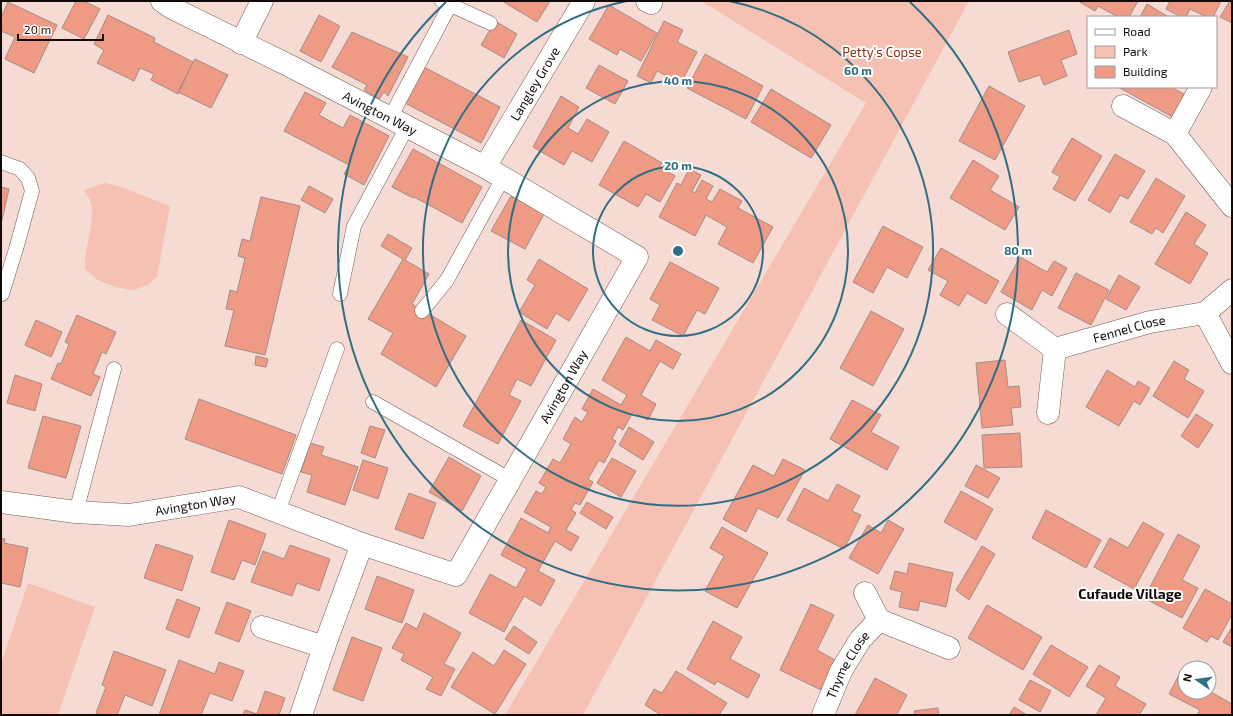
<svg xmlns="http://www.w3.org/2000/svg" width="1233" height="716" font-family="'Exo 2',sans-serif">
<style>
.green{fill:#f6c1b2}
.building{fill:#ee9a84;stroke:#a58c86}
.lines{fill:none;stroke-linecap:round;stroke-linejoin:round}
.lane-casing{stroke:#735c56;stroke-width:15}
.street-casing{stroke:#735c56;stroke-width:23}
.lane{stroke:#fff;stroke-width:14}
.street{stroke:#fff;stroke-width:22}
.ring{fill:none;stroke:#306e84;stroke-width:2}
.labels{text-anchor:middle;stroke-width:4;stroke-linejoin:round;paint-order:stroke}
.park-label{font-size:13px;fill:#8f2f15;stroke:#fff}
.street-label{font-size:13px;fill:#120a08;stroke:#fff}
.neighbourhood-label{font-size:14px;font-weight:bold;fill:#120a08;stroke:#fff}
.centre{fill:#306e84;stroke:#fff;stroke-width:2}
.ring-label{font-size:12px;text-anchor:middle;font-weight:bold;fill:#306e84;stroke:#fff;stroke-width:4;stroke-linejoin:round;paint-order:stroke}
</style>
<rect width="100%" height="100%" fill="#f6dbd4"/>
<!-- green -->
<path class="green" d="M701,1H969L583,715H505L866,103Z
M105,183L124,188L170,206L157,277L148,285L134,290L119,288L99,281L85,269C84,247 95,225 91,203C90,199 86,194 84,190Z
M28,583L95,607L58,715H1V664Z"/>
<!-- building -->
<path class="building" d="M76,1H84L100,9L84,39L62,28Z
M502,1H550L537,22Z
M1078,1H1138L1129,17H1118L1098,6L1095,11Z
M1170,1H1221L1213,17H1207L1190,9L1186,17H1181L1166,9Z
M1230,1H1232V23L1220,17Z
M8,2L57,25L34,73L5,59L15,37L1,31V17Z
M1147,4L1167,16V17H1140Z
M609,5L657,33L641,61L620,49L617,55L589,39Z
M108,15L155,38L154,42L193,62L178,94L151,80L154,74L140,68L134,81L97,63L104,50L94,44Z
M319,15L340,26L321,62L300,51Z
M495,21L517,34L504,58L481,45Z
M664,21L683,30L677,42L697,52L681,83L657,71L651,83L637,76Z
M1069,30L1077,54L1061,60L1067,76L1044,85L1040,75L1019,82L1008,52Z
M352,32L408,57L388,96L384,92L379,99L364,90L367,85L332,67Z
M705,54L763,86L746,119L687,88Z
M195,59L228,75L211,108L178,92Z
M599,65L628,81L615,104L586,88Z
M424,67L500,107L481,143L405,103Z
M989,86L1025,106L995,160L959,141Z
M1118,87H1171L1191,98L1178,120Z
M771,89L831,125L811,158L751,122Z
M305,92L326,103L319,115L343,128L350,115L389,136L364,185L344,174L349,165L284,131Z
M561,96L579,107L568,128L578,134L587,119L609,132L592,162L572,151L564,165L533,147Z
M1072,138L1102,156L1075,201L1053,189L1060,177L1052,172Z
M624,141L662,163L659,167L675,176L660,202L646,194L638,207L599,185Z
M413,149L482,187L462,223L414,197L413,198L392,187Z
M1115,154L1145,171L1128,199L1120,195L1110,213L1088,200Z
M973,160L999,176L990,190L1019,207L1005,230L950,198Z
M689,169L701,175L692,191L695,193L702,180L713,186L706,199L712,202L720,189L742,201L738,208L773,227L753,263L718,244L727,227L706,215L695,236L659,217L677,183L681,185Z
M1156,178L1185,196L1163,233L1156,228L1152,234L1130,222Z
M309,186L333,199L325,213L301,200Z
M1,187L9,189L1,224Z
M511,196L544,214L525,249L491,231Z
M261,197L300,206L265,355L225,346L234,310L226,309L230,290L237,292L245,258L238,256L242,239L250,241Z
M1186,212L1206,225L1194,244L1208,253L1190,284L1155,264Z
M883,226L923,247L907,278L887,267L873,293L853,282Z
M388,234L412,248L405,260L429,274L412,304L466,336L436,387L381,354L393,333L368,319L403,259L381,246Z
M941,248L999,281L986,304L967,293L959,306L940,295L948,281L928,270Z
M1020,257L1047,272L1054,261L1067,268L1052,296L1042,290L1032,310L1001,292Z
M539,259L588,289L569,321L556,313L547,329L519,312L535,285L527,280Z
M670,262L719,288L705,314L697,310L683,336L652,320L660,305L650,299Z
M1076,273L1109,290L1091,325L1058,308Z
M1119,275L1140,287L1126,310L1106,299Z
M871,311L904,329L873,386L840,368Z
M77,315L116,332L106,354L102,352L93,374L100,377L91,396L51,379L58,363L61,364L69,344L65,342Z
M36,320L62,332L51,357L25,345Z
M521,320L556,340L531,386L517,379L509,395L521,401L498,444L463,426Z
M626,337L650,351L656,340L681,354L673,369L660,361L641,395L656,404L648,420L633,412L623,430L618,427L612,439L616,441L604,463L599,460L588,479L593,482L580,505L575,503L571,510L576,513L566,530L579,537L571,551L555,541L538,571L555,580L541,606L524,596L504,632L469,613L490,574L516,588L527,569L501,555L521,518L548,533L551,527L524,512L536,491L542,494L546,487L539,483L553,459L560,463L571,444L563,439L575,417L582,422L588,412L582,409L593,389L621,405L627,395L602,380Z
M256,356L268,359L266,367L255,365Z
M1005,360L1008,387L1019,386L1021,407L1011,408L1013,425L982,428L976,363Z
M1174,361L1189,370L1184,379L1204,391L1188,418L1153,396Z
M1107,370L1135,387L1138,381L1150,388L1140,405L1134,401L1119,426L1086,407Z
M15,375L42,384L35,411L7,403Z
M199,399L296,435L282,474L185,439Z
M852,400L881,415L871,432L899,447L887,470L830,439Z
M1196,414L1213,425L1198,448L1181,436Z
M43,416L81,426L66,478L28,468Z
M370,426L385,430L375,458L361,453Z
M629,427L654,442L643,460L619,445Z
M1020,433L1022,467L984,468L982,435Z
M310,443L324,447L321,455L358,467L345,505L307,492L312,475L301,472Z
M449,457L481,476L462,511L429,492Z
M612,458L636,471L621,497L597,483Z
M783,459L805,470L778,518L758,508L746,532L723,519L753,465L774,476Z
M363,460L388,468L378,499L353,490Z
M976,465L1000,478L988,498L965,486Z
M837,484L860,496L852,511L861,515L844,549L787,520L804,488L828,501Z
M961,491L993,509L976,540L944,522Z
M409,493L436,503L423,539L395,529Z
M587,502L613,517L606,529L580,513Z
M1046,510L1101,540L1086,568L1032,538Z
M229,520L266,534L255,565L242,560L234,580L211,572Z
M888,520L904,529L878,574L849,558L868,525L881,533Z
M1143,522L1164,534L1134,589L1094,567L1110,538L1128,548Z
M722,527L768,553L737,608L705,591L724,556L710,548Z
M1178,534L1200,546L1182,580L1198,588L1182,618L1144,598Z
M1,538L5,539L4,543L28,548L20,587L1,583Z
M156,544L193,556L182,591L144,578Z
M290,545L330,559L319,591L297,583L292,596L251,582L263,551L284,559Z
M982,546L995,554L969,600L956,590Z
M909,563L953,573L946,607L920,601L918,611L899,607L902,592L890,589L895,571L907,574Z
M377,576L414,590L402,623L365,609Z
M1205,589L1232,604V614L1218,640L1211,636L1207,642L1183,628Z
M177,599L200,608L189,638L166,629Z
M227,602L251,611L239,642L215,633Z
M811,604L834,615L817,650L835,660L821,690L780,670Z
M987,605L1042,637L1023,670L968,638Z
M424,613L461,633L444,664L455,669L441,696L426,689L433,677L401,660L404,654L392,648L406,623L417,629Z
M713,621L742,637L730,659L760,675L748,698L717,681L715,685L687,669Z
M514,626L537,642L529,654L505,639Z
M1232,627V647L1223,642Z
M352,637L382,648L363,701L333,690Z
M1051,645L1088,667L1069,697L1033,674Z
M504,650L526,664L495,714L451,687L473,652L494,666Z
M114,651L166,670L152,706L125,695L117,715H101L96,713L106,687L102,685Z
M179,660L215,674L219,662L244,671L232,701L210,693L201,715H159Z
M1099,665L1120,677L1115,686L1146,704L1139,715H1096L1106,698L1086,686Z
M676,671L727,703L719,715H695L690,712L689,715H661L645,705L654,689L662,693Z
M1179,675L1185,678V692L1209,691L1232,704V715H1197L1200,710L1169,694Z
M875,678L907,695L897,714L899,715H855Z
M1030,680L1051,691L1040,712L1019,700Z
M265,691L285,698L279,715H243L245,710L257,714Z
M1014,707L1027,715H1009Z
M938,708L939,715H915L914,711Z"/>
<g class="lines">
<defs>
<path id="lane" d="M442,1L490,23
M390,118L450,5
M1,162L20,169L28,178L32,191L16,249L2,294
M340,294L354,226L407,127
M422,311L447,280L503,178
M373,402L511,480
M76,512L114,369
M278,512L337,349"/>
<g id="street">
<path d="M647,1L651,3"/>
<path d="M241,43L262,1"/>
<path d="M1123,106L1175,134L1232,206"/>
<path d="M1175,134L1201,87"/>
<path id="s1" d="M485,167L584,1"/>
<path d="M1205,313L1232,363"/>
<path d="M1007,314L1055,349L1048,413"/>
<path id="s2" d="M1055,349L1150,322L1205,313L1232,290"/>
<path id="s3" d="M1,502L76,512L129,515L239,497L362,544L456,575L637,257L485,167L288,65L172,8L162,1"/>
<path d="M865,593L879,620L949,648"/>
<path d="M262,627L324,647"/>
<path d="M301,715L324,647L362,544"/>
<path id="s4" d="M823,715L841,671L860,640L879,620"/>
</g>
</defs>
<!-- lane casing -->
<use href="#lane" class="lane-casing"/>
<!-- street casing -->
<use href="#street" class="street-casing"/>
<!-- lane -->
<use href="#lane" class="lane"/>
<!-- street -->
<use href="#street" class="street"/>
</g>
<!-- distance rings -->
<g class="ring">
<circle cx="678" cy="251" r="85"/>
<circle cx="678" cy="251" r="170"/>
<path d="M729 1A255 255 0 1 1 627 1"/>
<path d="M910 2A340 340 0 1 1 446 2"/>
</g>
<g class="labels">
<!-- park labels -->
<g class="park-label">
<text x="882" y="57">Petty's Copse</text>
</g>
<!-- street labels -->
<g class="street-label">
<text dy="5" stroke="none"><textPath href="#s1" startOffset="97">Langley Grove</textPath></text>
<text transform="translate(380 113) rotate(27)" y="5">Avington Way</text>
<text dy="5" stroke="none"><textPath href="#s2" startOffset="77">Fennel Close</textPath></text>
<text dy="5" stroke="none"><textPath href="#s3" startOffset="688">Avington Way</textPath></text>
<text dy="5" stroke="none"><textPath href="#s3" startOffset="196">Avington Way</textPath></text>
<text dy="5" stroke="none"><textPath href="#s4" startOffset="56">Thyme Close</textPath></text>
</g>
<!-- neighbourhood labels -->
<g class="neighbourhood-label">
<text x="1130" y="599">Cufaude Village</text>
</g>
</g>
<circle cx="678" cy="251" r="6" class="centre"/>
<g class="ring-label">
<text x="858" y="75">60 m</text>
<text x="678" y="85">40 m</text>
<text x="678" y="170">20 m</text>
<text x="1018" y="255">80 m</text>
</g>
<!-- border -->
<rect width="1233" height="716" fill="none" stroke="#120a08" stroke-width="4"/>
<!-- legend -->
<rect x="1087" y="16" width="130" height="72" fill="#ffffff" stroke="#a09d9c"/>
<rect x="1095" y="29" width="20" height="6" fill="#ffffff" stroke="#a09d9c"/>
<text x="1123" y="36" font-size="12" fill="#120a08">Road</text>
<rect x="1095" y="46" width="20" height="12" fill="#f6c1b2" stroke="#a09d9c"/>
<text x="1123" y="56" font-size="12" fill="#120a08">Park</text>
<rect x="1095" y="66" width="20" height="12" fill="#ee9a84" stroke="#a09d9c"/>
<text x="1123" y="76" font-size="12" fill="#120a08">Building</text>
<!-- north arrow -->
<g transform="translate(1197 680) rotate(283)"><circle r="19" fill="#ffffff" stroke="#a09d9c"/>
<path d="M0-3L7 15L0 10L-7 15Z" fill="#306e84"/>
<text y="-6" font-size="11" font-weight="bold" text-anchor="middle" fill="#120a08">N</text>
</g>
<!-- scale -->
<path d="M18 34v6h85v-6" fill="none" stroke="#120a08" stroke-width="2"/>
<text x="24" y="34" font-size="12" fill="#120a08" stroke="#ffffff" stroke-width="3" paint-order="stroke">20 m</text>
</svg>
